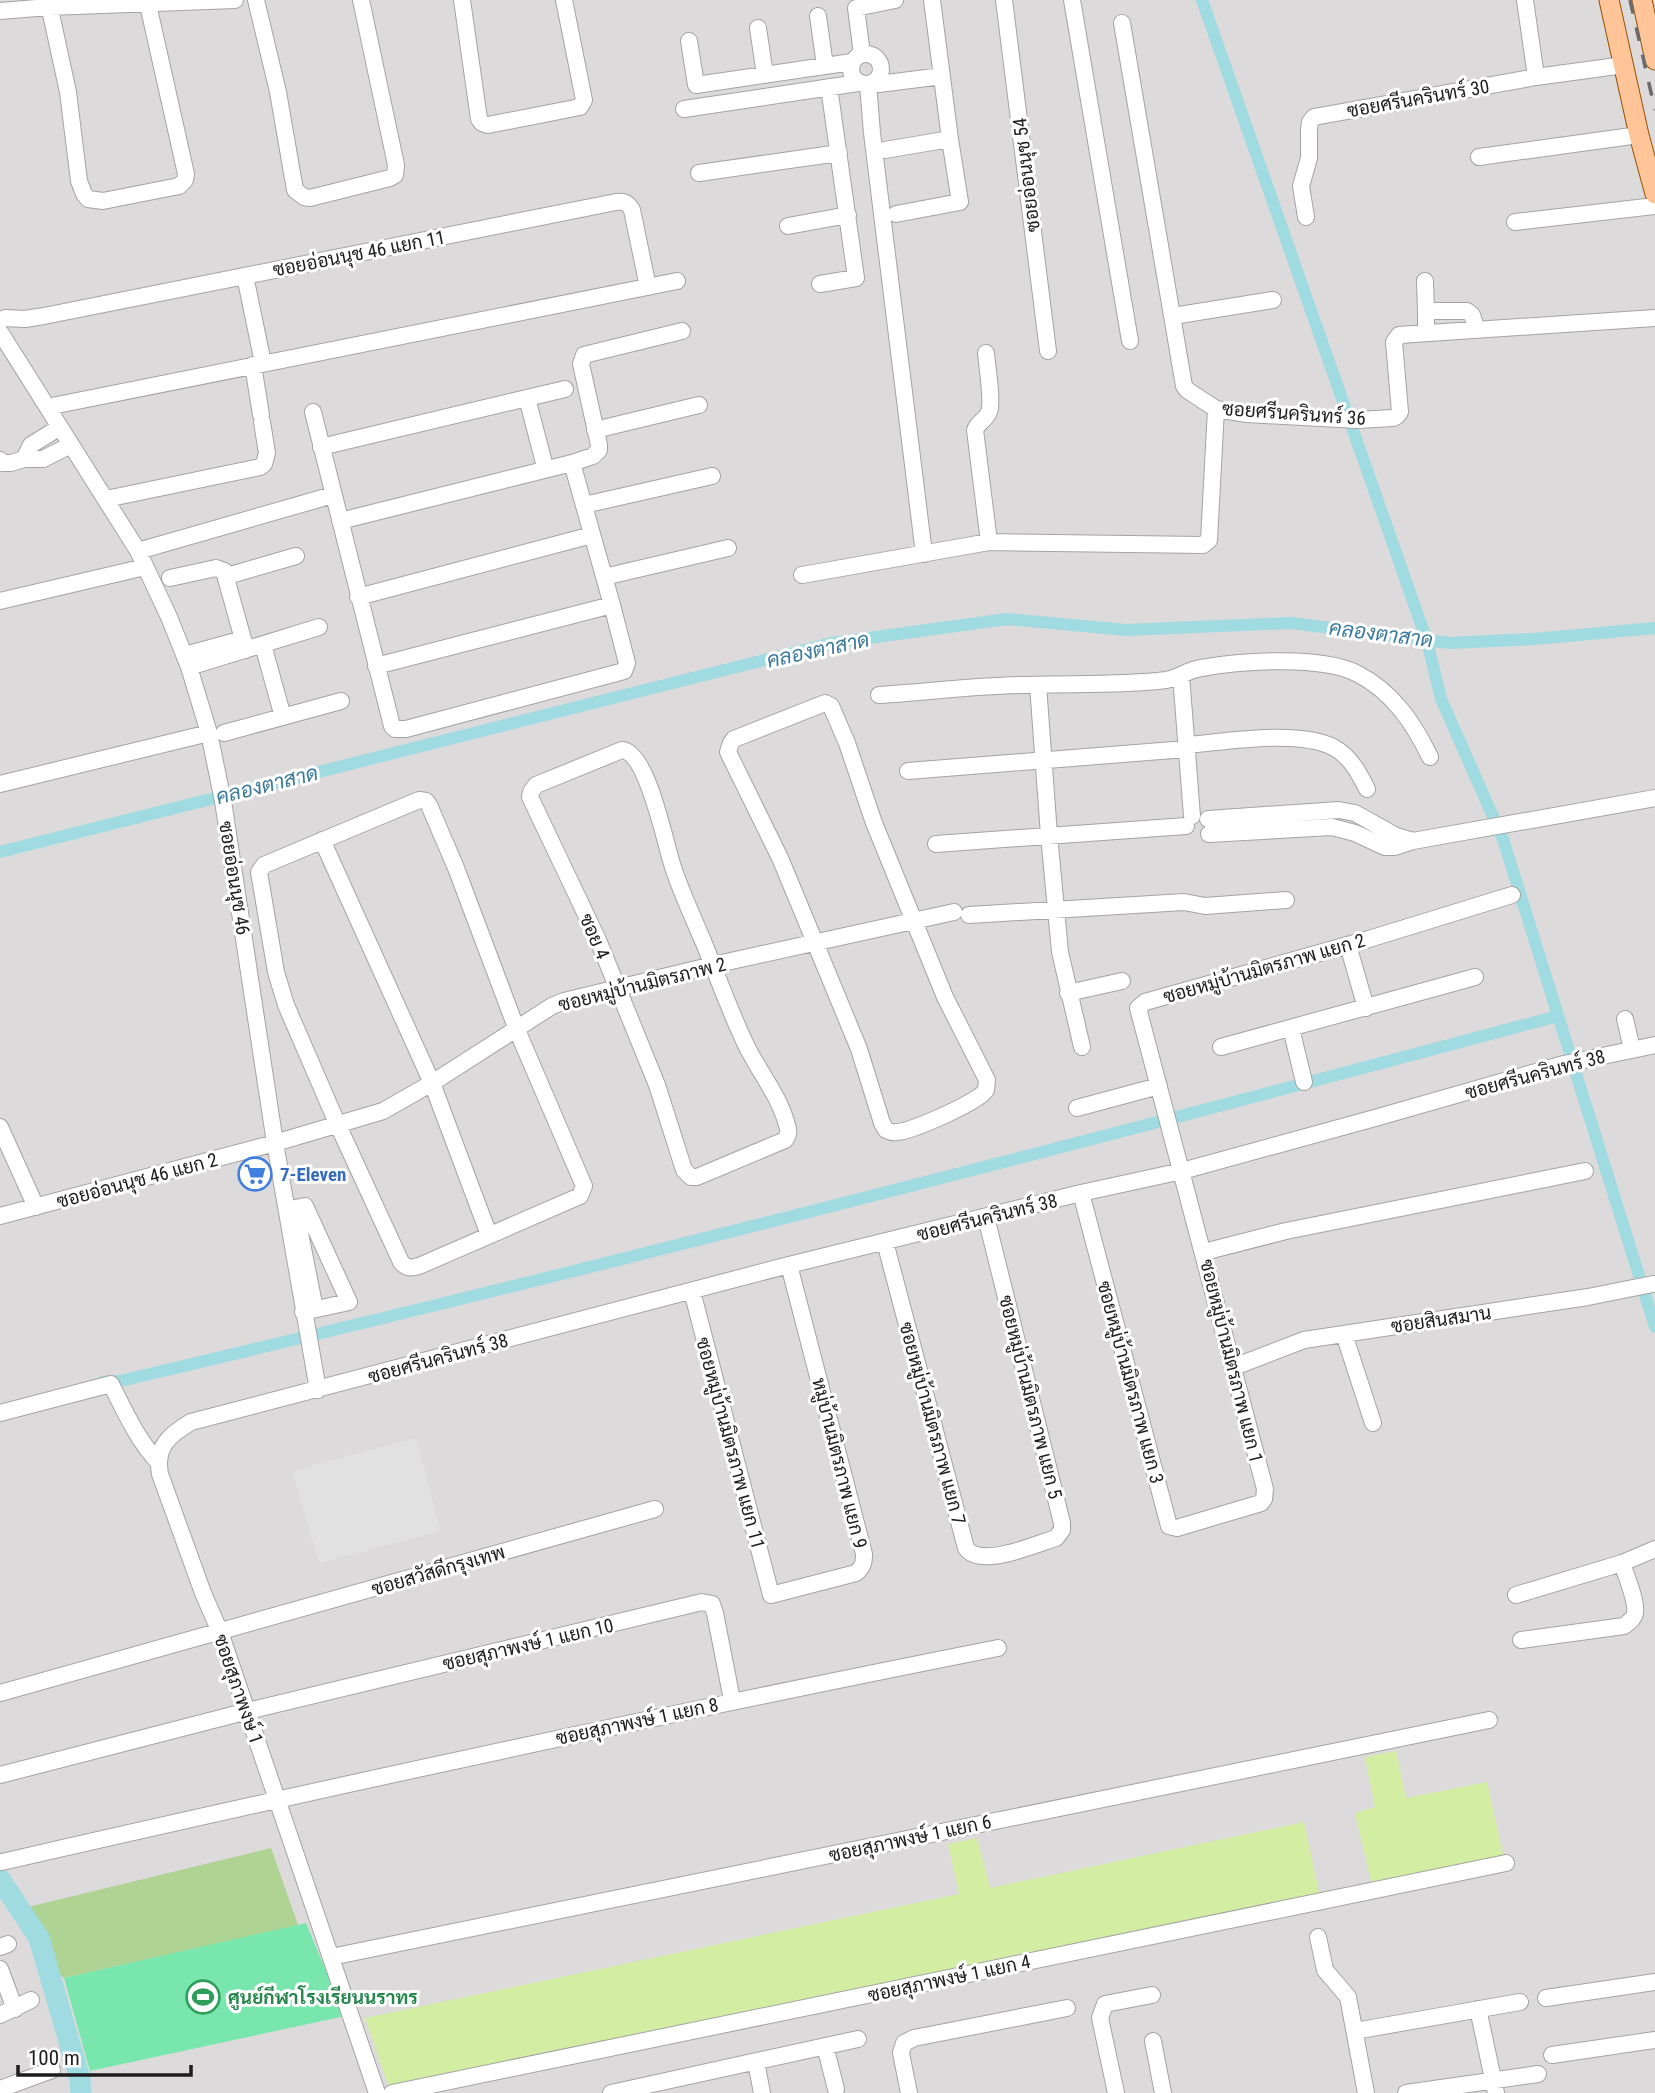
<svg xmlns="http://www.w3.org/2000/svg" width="1655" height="2093" font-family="'Roboto Condensed',Sarabun,sans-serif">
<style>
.residential{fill:#dcdada}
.grass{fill:#d3eea3}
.forest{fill:#afd393}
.pitch{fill:#79e6ad}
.parking{fill:#e1e1e1}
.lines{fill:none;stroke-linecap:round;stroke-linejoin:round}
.canal{stroke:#9fdbe1;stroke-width:12}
.river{stroke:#9fdbe1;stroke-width:21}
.minor-casing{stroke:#a4a4a4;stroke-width:18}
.major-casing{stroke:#975000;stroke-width:21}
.minor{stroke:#fff;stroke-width:16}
.major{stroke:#ffc498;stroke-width:19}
.rail{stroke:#6b6b6b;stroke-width:3.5;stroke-dasharray:14 14;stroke-linecap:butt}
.labels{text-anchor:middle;stroke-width:6;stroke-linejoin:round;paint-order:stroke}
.street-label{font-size:19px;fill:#1d1d1d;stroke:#fff}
.shop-label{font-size:19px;font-weight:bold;fill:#366cbe;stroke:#fff;text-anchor:start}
.leisure-label{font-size:19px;font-weight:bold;fill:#27864d;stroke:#fff;text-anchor:start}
.water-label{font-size:21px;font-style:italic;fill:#3b7a9c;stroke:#fff}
</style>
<rect width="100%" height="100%" fill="#f0e9e2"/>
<!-- residential -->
<path class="residential" d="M0,0H1655V2093H0Z"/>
<!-- grass -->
<path class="grass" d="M1396,1751L1406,1798L1487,1782L1504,1859L1372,1885L1355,1813L1375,1807L1365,1757Z
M1304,1822L1320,1897L389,2088L365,2018L959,1894L948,1844L977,1838L990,1888Z"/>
<!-- forest -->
<path class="forest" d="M271,1848L298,1925L64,1978L51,1968L42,1935L24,1908Z"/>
<!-- pitch -->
<path class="pitch" d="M306,1923L345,2016L90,2071L64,1978Z"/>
<!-- parking -->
<path class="parking" d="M416,1438L441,1531L319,1563L292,1471Z"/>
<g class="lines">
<!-- canal -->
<path class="canal" d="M1202,0L1427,641L1441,699L1503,839L1655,1327
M0,852L832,643L1007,619L1126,630L1291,623L1450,643L1534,639L1655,628
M102,1382L120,1381C601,1268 1080,1144 1558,1016"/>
<!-- river -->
<path class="river" d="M0,1879L39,1938L80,2079L81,2093"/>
<defs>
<path id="minor" d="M48,0L68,92L79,181L84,194L88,199L103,201L179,186L185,180L186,174L147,0
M256,0L278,92L295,190L304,197L310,198L390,178L395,175L396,165L361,0
M462,0L479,119L482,123L488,125L580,107L584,100L564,0
M1004,0L1048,351
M1072,0L1130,341
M1525,0L1536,77
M0,11L49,7L235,0
M818,16L825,66
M1122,23L1184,386L1187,390L1216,409L1247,414L1357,420L1393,418L1397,416L1400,412L1394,342L1399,335L1655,318
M758,28L765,75
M689,41L696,85L852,62
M851 69a15 15 0 1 1 30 0a15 15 0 1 1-30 0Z
M862,54L856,8L895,0
M874,82L879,84L942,76
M868,84L872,133L924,554
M684,109L858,83
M885,150L950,139
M1479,157L1639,135
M699,173L839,153
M896,214L960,202L950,139L932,0
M1306,217L1301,186L1309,158V130L1310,122L1314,117L1536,77L1624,65
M1515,222L1655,206
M788,226L848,215
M245,276L263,363
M1425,281L1426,311
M820,284L856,278L829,87
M1173,316L1273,300
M5,318L25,319L44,316L616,202C625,201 628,203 632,210L648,287
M0,332L138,551L169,617L189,667L209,733L223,801L275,1143L318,1390
M1426,333V311H1467L1472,315L1477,330
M986,353C987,366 993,401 989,412C986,420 978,422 975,430L989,542
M253,365L261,415
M527,398L544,463
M47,407L677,281
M313,412L392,726L395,729H406L624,671L627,663L612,605L572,463
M60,427L31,445L24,459H43L71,445
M595,430L699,405
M321,447L565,389
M0,460L3,463H11L24,459
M106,499L260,467L264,464L267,453L262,422
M584,505L712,476
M340,521L572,463L593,456L599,450V445L581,364L584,355L682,331
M138,551L333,495
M802,575L989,542L1203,545L1209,540L1216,409
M227,576L296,556
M604,577L728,548
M170,578L216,568L224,571L246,650
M358,597L592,535
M0,601L145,567
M263,645L283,717
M185,655L243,639
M376,666L612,605
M189,667L319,627
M1181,675L1192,816
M1038,685L1049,835L1060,952L1082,1047
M879,695C927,692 974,686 1022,685C1070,683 1118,686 1166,680C1178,678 1188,670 1201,668C1241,661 1322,655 1358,674C1393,692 1414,724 1430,757
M825,703L831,706L847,743L874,823L945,997L987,1080L986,1090C979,1102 912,1131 897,1132C891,1133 892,1132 886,1130L882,1123L859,1049L795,894L780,858L728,752L731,743L734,739Z
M224,733L341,701
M1186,745C1226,742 1297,729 1333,747C1350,756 1359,773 1367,789
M622,750C648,752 665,844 673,867C681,892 693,917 703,941C718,977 731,1015 748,1049C761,1074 780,1098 787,1125C789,1131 789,1134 785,1140L697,1177H691L684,1170L657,1085L598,940L530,797L531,792L536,785Z
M908,771L1186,749
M0,784L209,733
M419,800L426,801L429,805L456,868L517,1030L584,1186L580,1196L419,1266C411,1268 407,1269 401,1262L337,1123L286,1005L276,972L259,872L264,865Z
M1208,819L1339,810L1355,813L1396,836L1413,841
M1209,834L1332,827L1355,833L1385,847H1395L1413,841L1655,798
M322,840L432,1083L489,1235
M936,844L1186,826
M969,915L1184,902L1205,906L1286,900
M1348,945L1366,1008
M1068,993L1122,981
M1625,1019L1632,1049
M1291,1028L1304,1082
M1221,1047L1475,977
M1077,1108L1159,1086
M0,1127L36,1207
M1081,1193L1169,1526L1177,1528L1261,1503L1264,1499L1265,1489L1138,1008L1145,1002L1369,939L1512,895
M0,1216L275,1143L383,1111L432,1083L552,1006L564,1001L713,965L954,912
M885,1242L966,1548C980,1569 1036,1544 1056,1538L1062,1530V1523L986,1217
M1204,1252L1286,1231L1585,1171
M692,1291L771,1595L856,1573C863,1567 864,1563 864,1554L789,1265
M303,1312L349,1302L305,1206L295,1208L315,1309
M1344,1334L1373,1423
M1234,1367L1304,1340L1588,1297L1653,1284
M0,1413L111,1384C125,1412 137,1439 158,1462
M1516,1595L1622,1563
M1521,1640L1624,1626C1629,1622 1634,1619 1635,1613C1637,1601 1626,1576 1622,1563L1655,1549
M0,1693L655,1509
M0,1775L248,1711L702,1602L712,1604L715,1613L732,1700
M2,1862C333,1786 665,1714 998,1648
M1318,1937L1325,1970L1348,1997L1366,2093
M0,1947L8,1944
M331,1957L1489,1720
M0,1969L15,2009
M1546,1998L1655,1982
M1478,2009L1496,2093
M0,2015L31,2000
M1355,2031L1520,2002
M1153,2041L1163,2093
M825,2046L836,2089
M1552,2055L1655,2040
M756,2062L762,2093
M0,2089L52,2070
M377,2093L220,1632L203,1593L160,1474C155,1447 169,1435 191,1422L789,1265L1081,1193L1182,1171L1375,1118L1564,1064L1655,1045
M392,2093L1506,1863
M611,2093L858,2039
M909,2093L901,2053L904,2043L914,2038L1067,2008
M1116,2093L1100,2018L1105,2004L1152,1995
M1406,2093L1538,2074"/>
<path id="major" d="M1609,0L1639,135L1655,194
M1642,0L1655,60"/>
</defs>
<!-- minor casing -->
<use href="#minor" class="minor-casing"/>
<!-- major casing -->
<use href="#major" class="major-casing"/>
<!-- minor -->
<use href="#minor" class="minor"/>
<!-- major -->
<use href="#major" class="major"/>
<!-- rail -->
<path class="rail" d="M1630,0L1655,110"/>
</g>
<!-- icons -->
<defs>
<symbol id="supermarket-ring" viewBox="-11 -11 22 22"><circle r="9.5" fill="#fff" stroke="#3f7fe0" stroke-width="1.5"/><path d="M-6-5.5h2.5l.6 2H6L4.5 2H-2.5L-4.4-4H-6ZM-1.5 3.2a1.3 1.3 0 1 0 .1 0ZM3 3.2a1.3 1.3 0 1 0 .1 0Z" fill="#3f7fe0"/></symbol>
<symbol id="stadium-ring" viewBox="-11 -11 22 22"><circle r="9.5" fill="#fff" stroke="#2e9e5b" stroke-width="1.5"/><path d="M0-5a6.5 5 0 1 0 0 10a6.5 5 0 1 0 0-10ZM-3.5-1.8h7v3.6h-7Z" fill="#2e9e5b"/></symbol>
</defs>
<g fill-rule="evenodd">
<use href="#supermarket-ring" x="236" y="1155" width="38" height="38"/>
<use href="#stadium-ring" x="184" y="1978" width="38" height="38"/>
</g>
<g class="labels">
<!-- street labels -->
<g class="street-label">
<text transform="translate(1418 98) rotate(-10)" y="7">ซอยศรีนครินทร์ 30</text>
<text transform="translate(1026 175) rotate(-97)" y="7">ซอยอ่อนนุช 54</text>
<text transform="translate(359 253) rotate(-11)" y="7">ซอยอ่อนนุช 46 แยก 11</text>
<text transform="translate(1294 413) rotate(4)" y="7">ซอยศรีนครินทร์ 36</text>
<text transform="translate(235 878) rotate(81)" y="7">ซอยอ่อนนุช 46</text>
<text transform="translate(595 936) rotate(67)" y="7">ซอย 4</text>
<text transform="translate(1264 968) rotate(-16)" y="7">ซอยหมู่บ้านมิตรภาพ แยก 2</text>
<text transform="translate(642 984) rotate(-14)" y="7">ซอยหมู่บ้านมิตรภาพ 2</text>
<text transform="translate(1535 1074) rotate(-15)" y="7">ซอยศรีนครินทร์ 38</text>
<text transform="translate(137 1180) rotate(-15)" y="7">ซอยอ่อนนุช 46 แยก 2</text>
<text transform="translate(987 1217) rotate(-14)" y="7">ซอยศรีนครินทร์ 38</text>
<text transform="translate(1441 1319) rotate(-8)" y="7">ซอยสินสมาน</text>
<text transform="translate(438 1358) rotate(-15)" y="7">ซอยศรีนครินทร์ 38</text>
<text transform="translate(1232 1361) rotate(76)" y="7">ซอยหมู่บ้านมิตรภาพ แยก 1</text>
<text transform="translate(1131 1382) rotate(75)" y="7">ซอยหมู่บ้านมิตรภาพ แยก 3</text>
<text transform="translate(1031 1397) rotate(76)" y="7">ซอยหมู่บ้านมิตรภาพ แยก 5</text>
<text transform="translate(933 1423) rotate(75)" y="7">ซอยหมู่บ้านมิตรภาพ แยก 7</text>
<text transform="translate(731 1443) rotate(75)" y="7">ซอยหมู่บ้านมิตรภาพ แยก 11</text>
<text transform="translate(840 1463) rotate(76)" y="7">หมู่บ้านมิตรภาพ แยก 9</text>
<text transform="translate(438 1570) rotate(-16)" y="7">ซอยสวัสดีกรุงเทพ</text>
<text transform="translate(528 1644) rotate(-13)" y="7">ซอยสุภาพงษ์ 1 แยก 10</text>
<text transform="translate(239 1689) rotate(71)" y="7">ซอยสุภาพงษ์ 1</text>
<text transform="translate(637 1721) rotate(-12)" y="7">ซอยสุภาพงษ์ 1 แยก 8</text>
<text transform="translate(910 1838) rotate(-12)" y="7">ซอยสุภาพงษ์ 1 แยก 6</text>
<text transform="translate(949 1978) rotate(-12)" y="7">ซอยสุภาพงษ์ 1 แยก 4</text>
</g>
<!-- shop labels -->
<g class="shop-label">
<text x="280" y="1181">7-Eleven</text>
</g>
<!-- leisure labels -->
<g class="leisure-label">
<text x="228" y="2004">ศูนย์กีฬาโรงเรียนนราทร</text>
</g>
<!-- water labels -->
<g class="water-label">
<text transform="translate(1381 634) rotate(7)" y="7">คลองตาสาด</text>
<text transform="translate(818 650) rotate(-12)" y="7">คลองตาสาด</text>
<text transform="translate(267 785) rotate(-14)" y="7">คลองตาสาด</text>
</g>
</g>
<!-- scale -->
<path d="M18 2065v10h173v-10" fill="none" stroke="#1d1d1d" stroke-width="3.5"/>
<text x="28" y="2065" font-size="21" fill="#1d1d1d" stroke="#ffffff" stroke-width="5" paint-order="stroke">100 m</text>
</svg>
